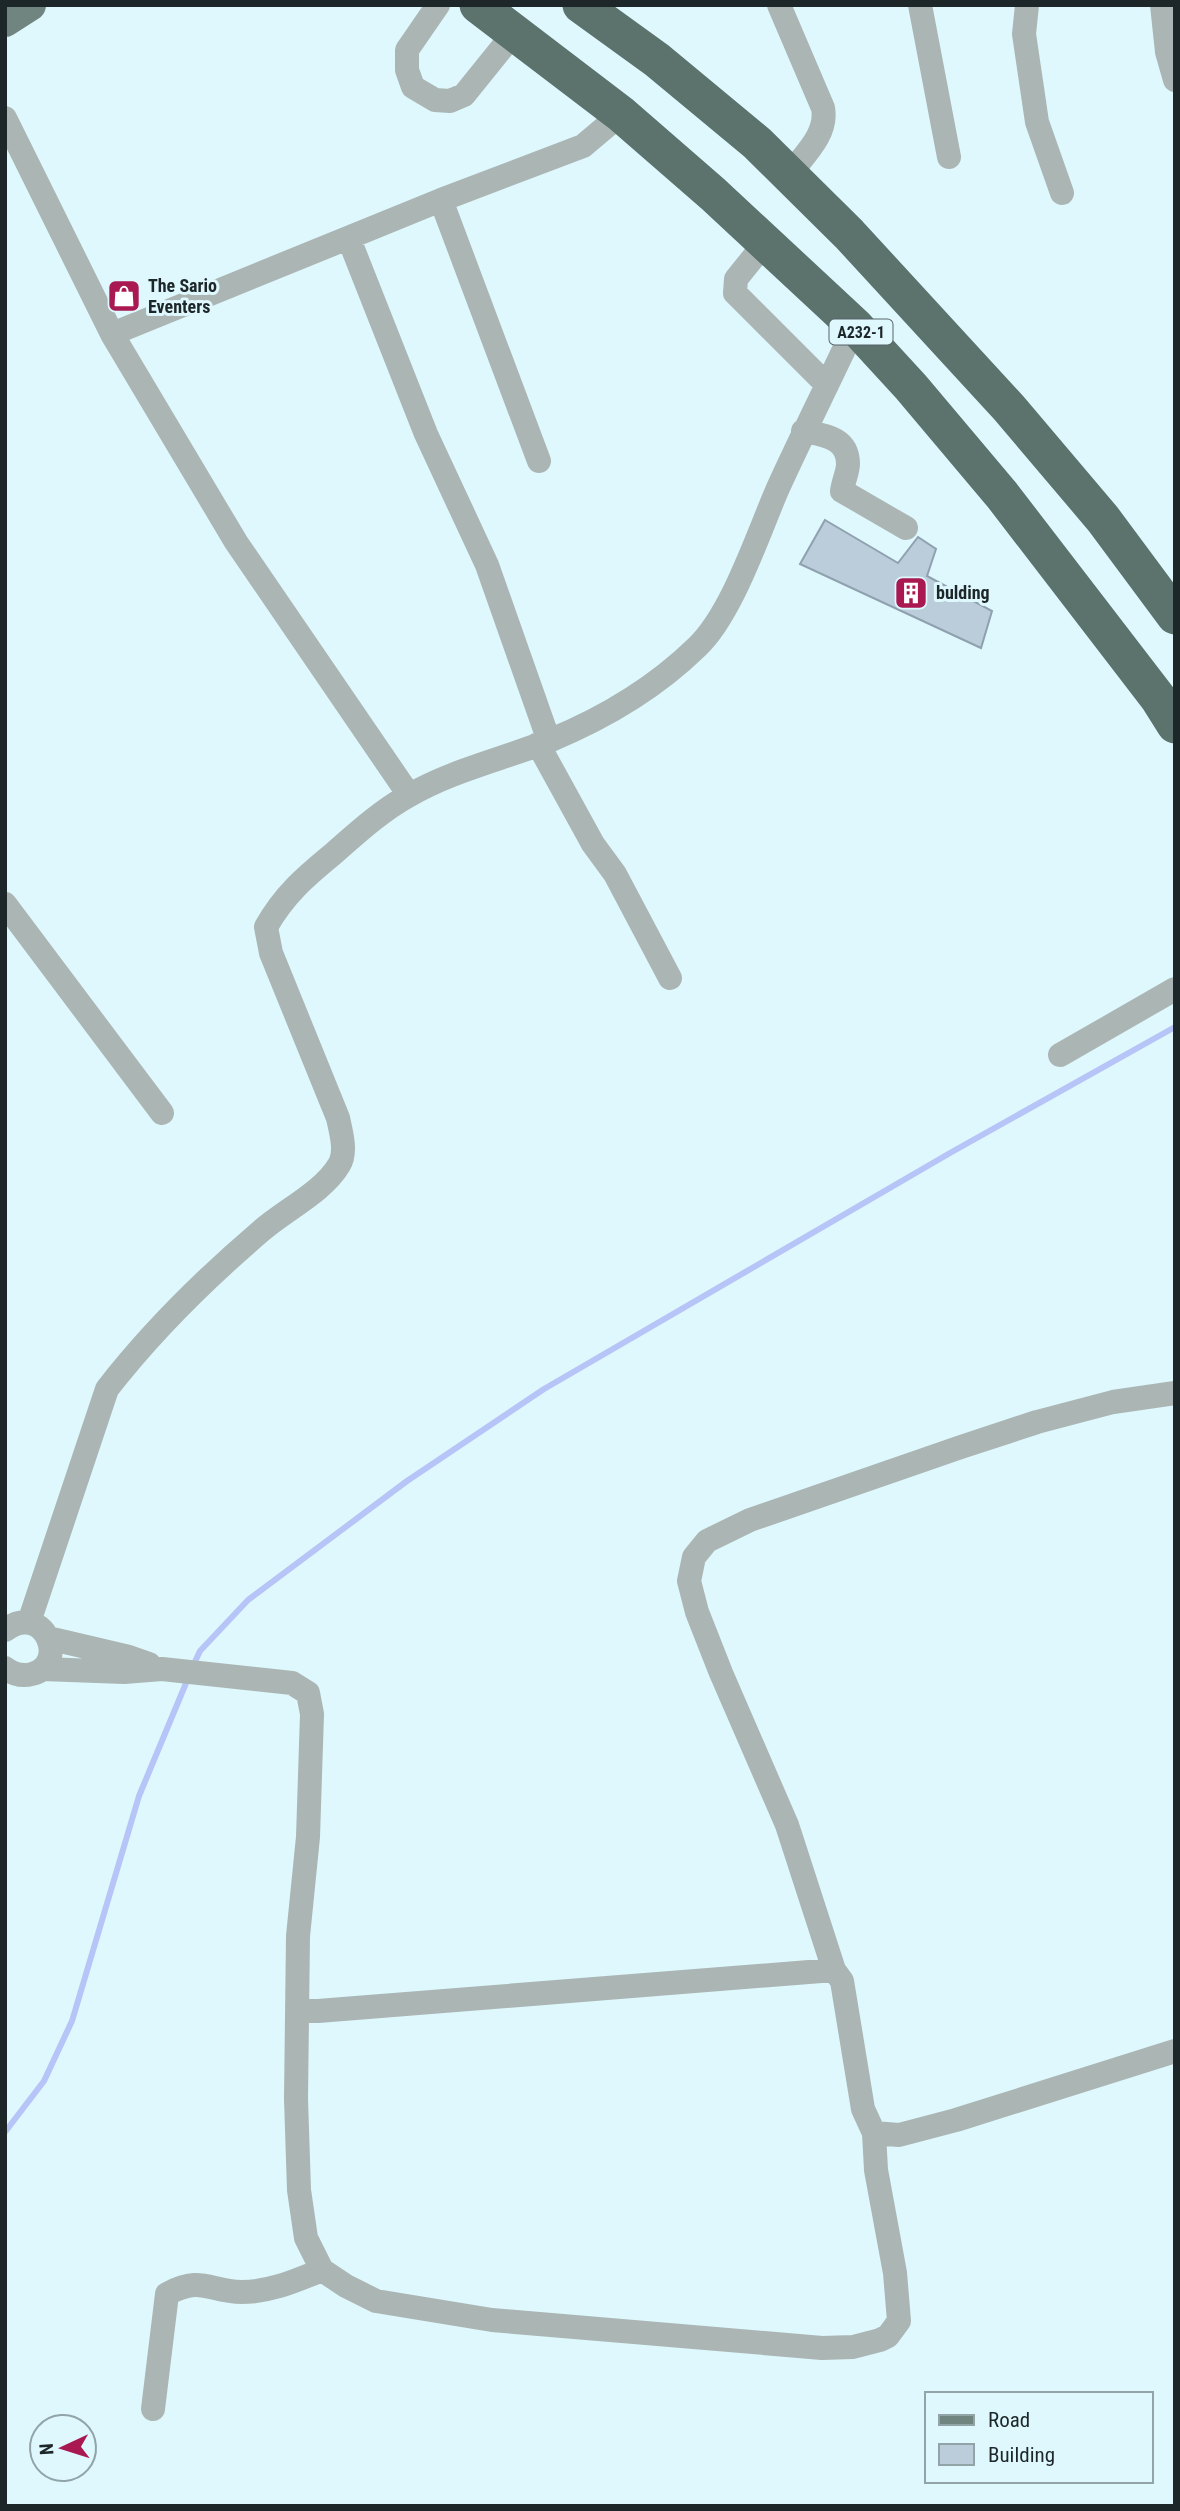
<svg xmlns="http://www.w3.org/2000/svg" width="1180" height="2511" font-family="'Roboto Condensed',sans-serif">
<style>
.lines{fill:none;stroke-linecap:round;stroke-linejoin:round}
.stream{stroke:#b7c4f7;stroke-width:6}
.building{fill:#bbcddb;stroke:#8fa0ae;stroke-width:2}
.minor{stroke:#abb6b4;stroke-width:24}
.major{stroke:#708480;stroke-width:32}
.highway{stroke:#5b726d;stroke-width:37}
.labels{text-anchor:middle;stroke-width:6;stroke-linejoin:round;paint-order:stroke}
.shield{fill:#def8fd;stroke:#576568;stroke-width:2}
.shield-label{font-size:16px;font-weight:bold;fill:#1d2628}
.poi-label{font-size:18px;font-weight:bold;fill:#1d2628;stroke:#def8fd;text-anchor:start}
</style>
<rect width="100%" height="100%" fill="#def8fd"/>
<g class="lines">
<!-- stream -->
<path class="stream" d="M193,1666L200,1651L248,1600L407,1481L544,1389L950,1153L1175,1027
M5,2132L44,2081L72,2021L139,1796L189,1676"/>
</g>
<!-- building -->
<path class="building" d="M825,520L898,563L918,537L936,549L927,576L992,611L981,648L800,564Z"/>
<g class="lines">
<!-- minor -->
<path class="minor" d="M438,5L407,50V70L413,87L435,100L450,101L464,95L514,33
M779,5L823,108C828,134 804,155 789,175
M920,5L949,157
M1027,5L1024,34L1037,122L1062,193
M1162,5L1167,52L1175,80
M5,118L112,334L236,542L409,795
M441,200L539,461
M349,239L426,434L487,565L549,741
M765,243L736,279L735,293L827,385
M112,334L441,200L583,146L621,114
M803,431C823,435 848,437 848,464C848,472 843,482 842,491L906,528
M538,744L593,844L615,874L670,978
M5,904L162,1113
M1060,1055L1175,989
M29,1622L107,1389C152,1331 206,1278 261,1231C285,1210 323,1192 339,1165C347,1152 341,1132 338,1118L271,953L266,927C284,895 305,877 333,854C357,833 381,811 408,796C453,770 503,759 551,740C604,718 656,687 697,647C732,614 758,534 778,488C803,433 830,380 855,326
M5,1630C44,1601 70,1664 32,1674C21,1677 13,1674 5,1668
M48,1638L129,1657L149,1664
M42,1669L124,1672L162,1669L292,1683L308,1693L312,1714L308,1837L298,1936L296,2099L299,2190L306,2238L322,2270L346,2286L376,2301L492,2320L822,2348L853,2347L880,2340L888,2336L899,2321L895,2273L876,2170L874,2133L863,2109L842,1981L834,1970L787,1825L721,1673L697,1612L689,1581L694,1557L707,1541L750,1520L961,1447L1037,1422L1113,1402L1175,1393
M298,2009L318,2011L834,1970
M874,2133L899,2135L956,2120L1175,2051
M153,2409L167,2294C202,2275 209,2292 242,2292C271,2292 297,2280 322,2270"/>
<!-- major -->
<path class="major" d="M5,21L30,5"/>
<!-- highway -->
<path class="highway" d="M478,5L621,114L713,194L855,326L911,387L1002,495L1158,698L1175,725
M581,5L657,60L757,143L849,234L1009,408L1103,519L1175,616"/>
</g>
<!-- icons -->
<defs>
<symbol id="shop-square" viewBox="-11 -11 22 22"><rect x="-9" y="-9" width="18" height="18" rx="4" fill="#a91851" stroke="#def8fd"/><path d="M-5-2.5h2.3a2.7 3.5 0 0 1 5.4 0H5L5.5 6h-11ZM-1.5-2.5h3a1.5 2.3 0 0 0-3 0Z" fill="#fff"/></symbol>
<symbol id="building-square" viewBox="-11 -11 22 22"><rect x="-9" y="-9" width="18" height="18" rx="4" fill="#a91851" stroke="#def8fd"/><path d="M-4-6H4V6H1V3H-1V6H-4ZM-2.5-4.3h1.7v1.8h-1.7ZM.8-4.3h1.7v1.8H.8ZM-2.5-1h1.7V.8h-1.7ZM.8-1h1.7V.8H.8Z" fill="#fff"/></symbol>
</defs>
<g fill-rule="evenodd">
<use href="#shop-square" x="105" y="277" width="38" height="38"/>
<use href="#building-square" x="892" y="574" width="38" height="38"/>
</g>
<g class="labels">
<!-- shield labels -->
<rect class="shield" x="829.5" y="319.5" width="63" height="25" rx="5"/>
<g class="shield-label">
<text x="861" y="338">A232-1</text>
</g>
<!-- poi labels -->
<g class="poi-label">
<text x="148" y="292">The Sario<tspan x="148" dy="21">Eventers</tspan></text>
<text x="936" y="599">bulding</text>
</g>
</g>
<!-- border -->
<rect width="1180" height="2511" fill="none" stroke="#1d2628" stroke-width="14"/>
<!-- legend -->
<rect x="925" y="2392" width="228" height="91" fill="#def8fd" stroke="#91a4a8" stroke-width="2"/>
<rect x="939" y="2415" width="35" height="10" fill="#708480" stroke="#91a4a8" stroke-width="2"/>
<text x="988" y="2427" font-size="21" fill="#1d2628">Road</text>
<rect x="939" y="2444" width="35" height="21" fill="#bbcddb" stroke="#91a4a8" stroke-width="2"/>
<text x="988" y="2462" font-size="21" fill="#1d2628">Building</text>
<!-- north arrow -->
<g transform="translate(63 2448) rotate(266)"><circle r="33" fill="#def8fd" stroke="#91a4a8" stroke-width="2"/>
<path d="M0-5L12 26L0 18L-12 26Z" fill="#a91851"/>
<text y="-10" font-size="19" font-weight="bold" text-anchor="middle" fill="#1d2628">N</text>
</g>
</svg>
